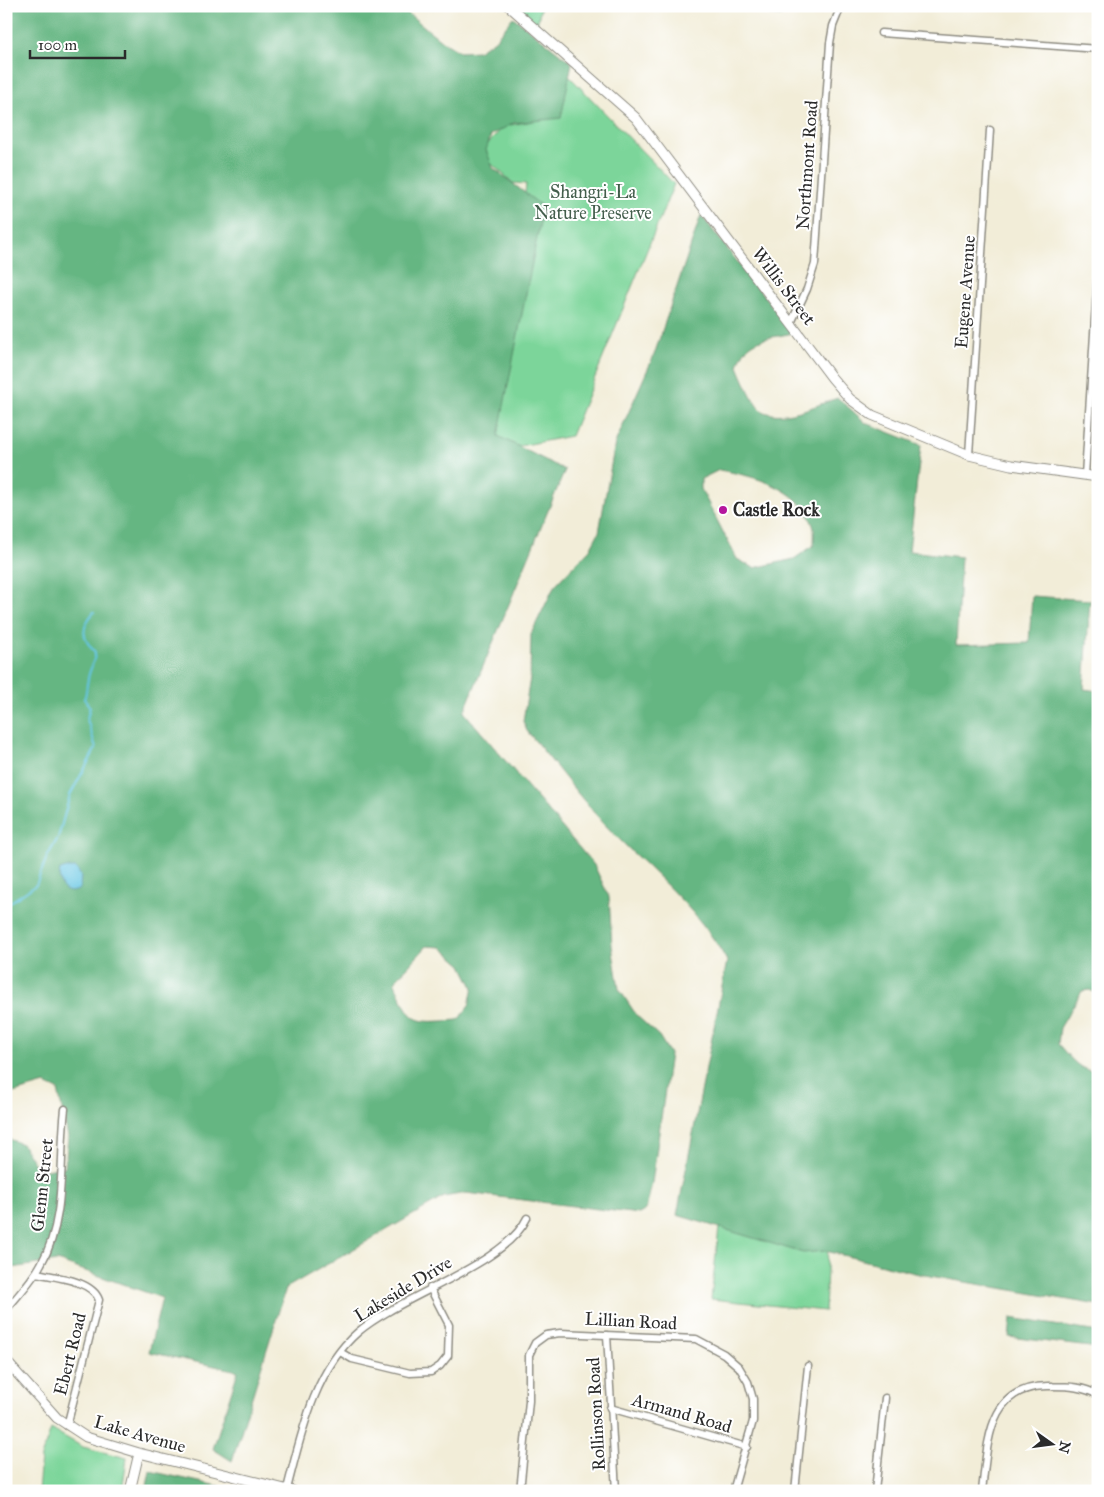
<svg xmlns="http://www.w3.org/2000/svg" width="1104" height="1497" font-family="'IM FELL Great Primer',serif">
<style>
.green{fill:#7cd59a;stroke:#548062}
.forest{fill:#65b682;stroke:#487056;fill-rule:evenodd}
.water{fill:#65c6e3;stroke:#487887}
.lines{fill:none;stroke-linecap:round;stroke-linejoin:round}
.stream{stroke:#65c6e3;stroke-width:2}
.street-casing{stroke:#8e8c82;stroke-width:9}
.secondary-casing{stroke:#8e8c82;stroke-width:11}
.street{stroke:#fff;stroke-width:6}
.secondary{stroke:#fff;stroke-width:9}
.poi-dot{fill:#b5179e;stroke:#fff;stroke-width:2}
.labels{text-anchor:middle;stroke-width:4;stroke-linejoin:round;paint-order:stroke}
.street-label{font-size:18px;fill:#2b2b2b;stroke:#fff}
.park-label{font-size:18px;fill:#435e4c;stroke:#fff}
.poi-label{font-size:18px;font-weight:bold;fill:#2b2b2b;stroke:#fff;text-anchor:start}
</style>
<rect width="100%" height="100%" fill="#fff"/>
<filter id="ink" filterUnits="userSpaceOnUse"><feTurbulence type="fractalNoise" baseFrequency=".02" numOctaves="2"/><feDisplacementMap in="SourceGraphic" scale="10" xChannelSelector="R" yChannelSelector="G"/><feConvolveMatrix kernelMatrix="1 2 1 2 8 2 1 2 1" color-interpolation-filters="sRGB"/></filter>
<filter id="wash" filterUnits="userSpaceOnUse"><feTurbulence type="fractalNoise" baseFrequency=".0096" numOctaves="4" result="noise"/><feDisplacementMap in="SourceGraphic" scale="20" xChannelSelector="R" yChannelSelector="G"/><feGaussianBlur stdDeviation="1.12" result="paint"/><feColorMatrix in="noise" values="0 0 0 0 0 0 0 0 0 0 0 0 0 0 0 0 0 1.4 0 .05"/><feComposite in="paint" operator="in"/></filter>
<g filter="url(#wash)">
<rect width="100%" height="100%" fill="#f2edd8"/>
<!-- green -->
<path class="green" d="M6,6L522,220L526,184L513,183L486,159L485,147L504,126L533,121L541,47L674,184L571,436L494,451Z
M516,6H541L537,25Z
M769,6H785L781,16L769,15Z
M762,844L846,875L825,1311L711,1299Z
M51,1429L83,1447L127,1458L122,1491H38L41,1457Z"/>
<!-- forest -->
<path class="forest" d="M6,6H399L442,41L460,52L478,51L495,40L513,17L572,63L561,118L514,123L491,135L486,150L493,168L543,207L498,436L565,470L464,712L594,865L609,897L612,946L619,989L637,1016L659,1036L670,1054L652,1183L646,1210L639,1214L466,1193L444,1197L286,1288L232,1461L213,1449L238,1371L149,1352L162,1298L57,1261L6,1269V1138L22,1144L39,1171L65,1167L68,1137L58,1090L45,1084L6,1095ZM427,946L441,947L462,965L473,987L469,1006L458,1020C411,1023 413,1025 394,982Z
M701,215L793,333C767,339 746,337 738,366C741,374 754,404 759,408C777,425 818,404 838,398L866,423L921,445L909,551L961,557L956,645L1029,643L1032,596L1090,600L1084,689L1098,691V995L1090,990L1082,991L1060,1028L1058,1044C1069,1056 1080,1073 1098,1071V1305L919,1274L826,1251L803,1253L677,1215L727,961C699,909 649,870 608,828C579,797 554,763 527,731L523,721L530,678L531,634L555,585L590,549L599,532L615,443L654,355ZM719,470C754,476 800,487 813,525C815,530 814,539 814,545L794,559L754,568L737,559L701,489V479Z
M1011,1318L1098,1332V1348L1009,1337Z
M150,1471L222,1487L220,1491H146Z"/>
<!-- water -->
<path class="water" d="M66,868H76L81,876L80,889C65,898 57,884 60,870Z"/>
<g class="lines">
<!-- stream -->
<path class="stream" d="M6,905L36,885L47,857L58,838L70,795L96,748L87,719L90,707L84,699C87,692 86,687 88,679C89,669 95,663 95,652C81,638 81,627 94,612"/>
</g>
</g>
<g filter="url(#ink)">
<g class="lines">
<defs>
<path id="street" d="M881,33L1098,49
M791,323L807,289L815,264L830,43L833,26L841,6
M969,455L990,130
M1085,475L1098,271
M36,1273C54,1277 92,1280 99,1300L67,1426
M6,1310C18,1295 32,1281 41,1264C67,1219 59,1159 65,1109
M607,1335L616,1491
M340,1352L352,1359L410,1373L431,1372L440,1366L448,1356L449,1325L430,1288
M610,1408L747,1447
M287,1489C301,1435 314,1370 358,1332C401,1295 505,1265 527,1218
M520,1491L529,1401V1355L535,1343L546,1335L560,1333L696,1339L724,1354L739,1367L748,1382L753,1399V1421L733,1491
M795,1491L808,1366
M875,1491L885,1398
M982,1491C988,1442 987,1383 1053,1386C1069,1386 1084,1387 1098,1395"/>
<path id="secondary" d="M509,6L636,118L832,378L850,399L872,415L969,455L1011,465L1098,477
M6,1361L57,1418L86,1437L139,1453L293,1491
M130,1491L139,1453"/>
</defs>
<!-- street casing -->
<use href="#street" class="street-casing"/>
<!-- secondary casing -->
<use href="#secondary" class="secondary-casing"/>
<!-- street -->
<use href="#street" class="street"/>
<!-- secondary -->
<use href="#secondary" class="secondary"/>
</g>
</g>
<!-- markers -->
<circle class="poi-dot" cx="723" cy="510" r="5"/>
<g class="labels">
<!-- street labels -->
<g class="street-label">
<text transform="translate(807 165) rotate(-86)" y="6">Northmont Road</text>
<text transform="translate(784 286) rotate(53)" y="6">Willis Street</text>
<text transform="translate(965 292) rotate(-86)" y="6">Eugene Avenue</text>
<text transform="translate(42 1185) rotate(-84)" y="6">Glenn Street</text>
<text transform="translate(403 1289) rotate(-31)" y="6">Lakeside Drive</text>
<text transform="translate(631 1321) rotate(3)" y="6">Lillian Road</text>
<text transform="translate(70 1354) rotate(-76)" y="6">Ebert Road</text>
<text transform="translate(682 1413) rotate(16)" y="6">Armand Road</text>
<text transform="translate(596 1414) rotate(-93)" y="6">Rollinson Road</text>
<text transform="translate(140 1434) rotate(16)" y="6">Lake Avenue</text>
</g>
<!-- park labels -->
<g class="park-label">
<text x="593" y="198">Shangri-La<tspan x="593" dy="21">Nature Preserve</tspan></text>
</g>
<!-- poi labels -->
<g class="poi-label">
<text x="733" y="516">Castle Rock</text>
</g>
</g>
<!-- margin -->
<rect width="1104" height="1497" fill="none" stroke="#fff" stroke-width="25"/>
<!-- north arrow -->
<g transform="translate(1052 1444) rotate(104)" stroke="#ffffff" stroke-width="4" paint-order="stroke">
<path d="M0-4L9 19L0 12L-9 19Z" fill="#2b2b2b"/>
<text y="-8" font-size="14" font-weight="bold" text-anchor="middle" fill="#2b2b2b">N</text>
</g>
<!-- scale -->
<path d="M30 50v8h95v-8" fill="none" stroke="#2b2b2b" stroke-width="2.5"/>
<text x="38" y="50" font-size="15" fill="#2b2b2b" stroke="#ffffff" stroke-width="4" paint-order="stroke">100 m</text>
</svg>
